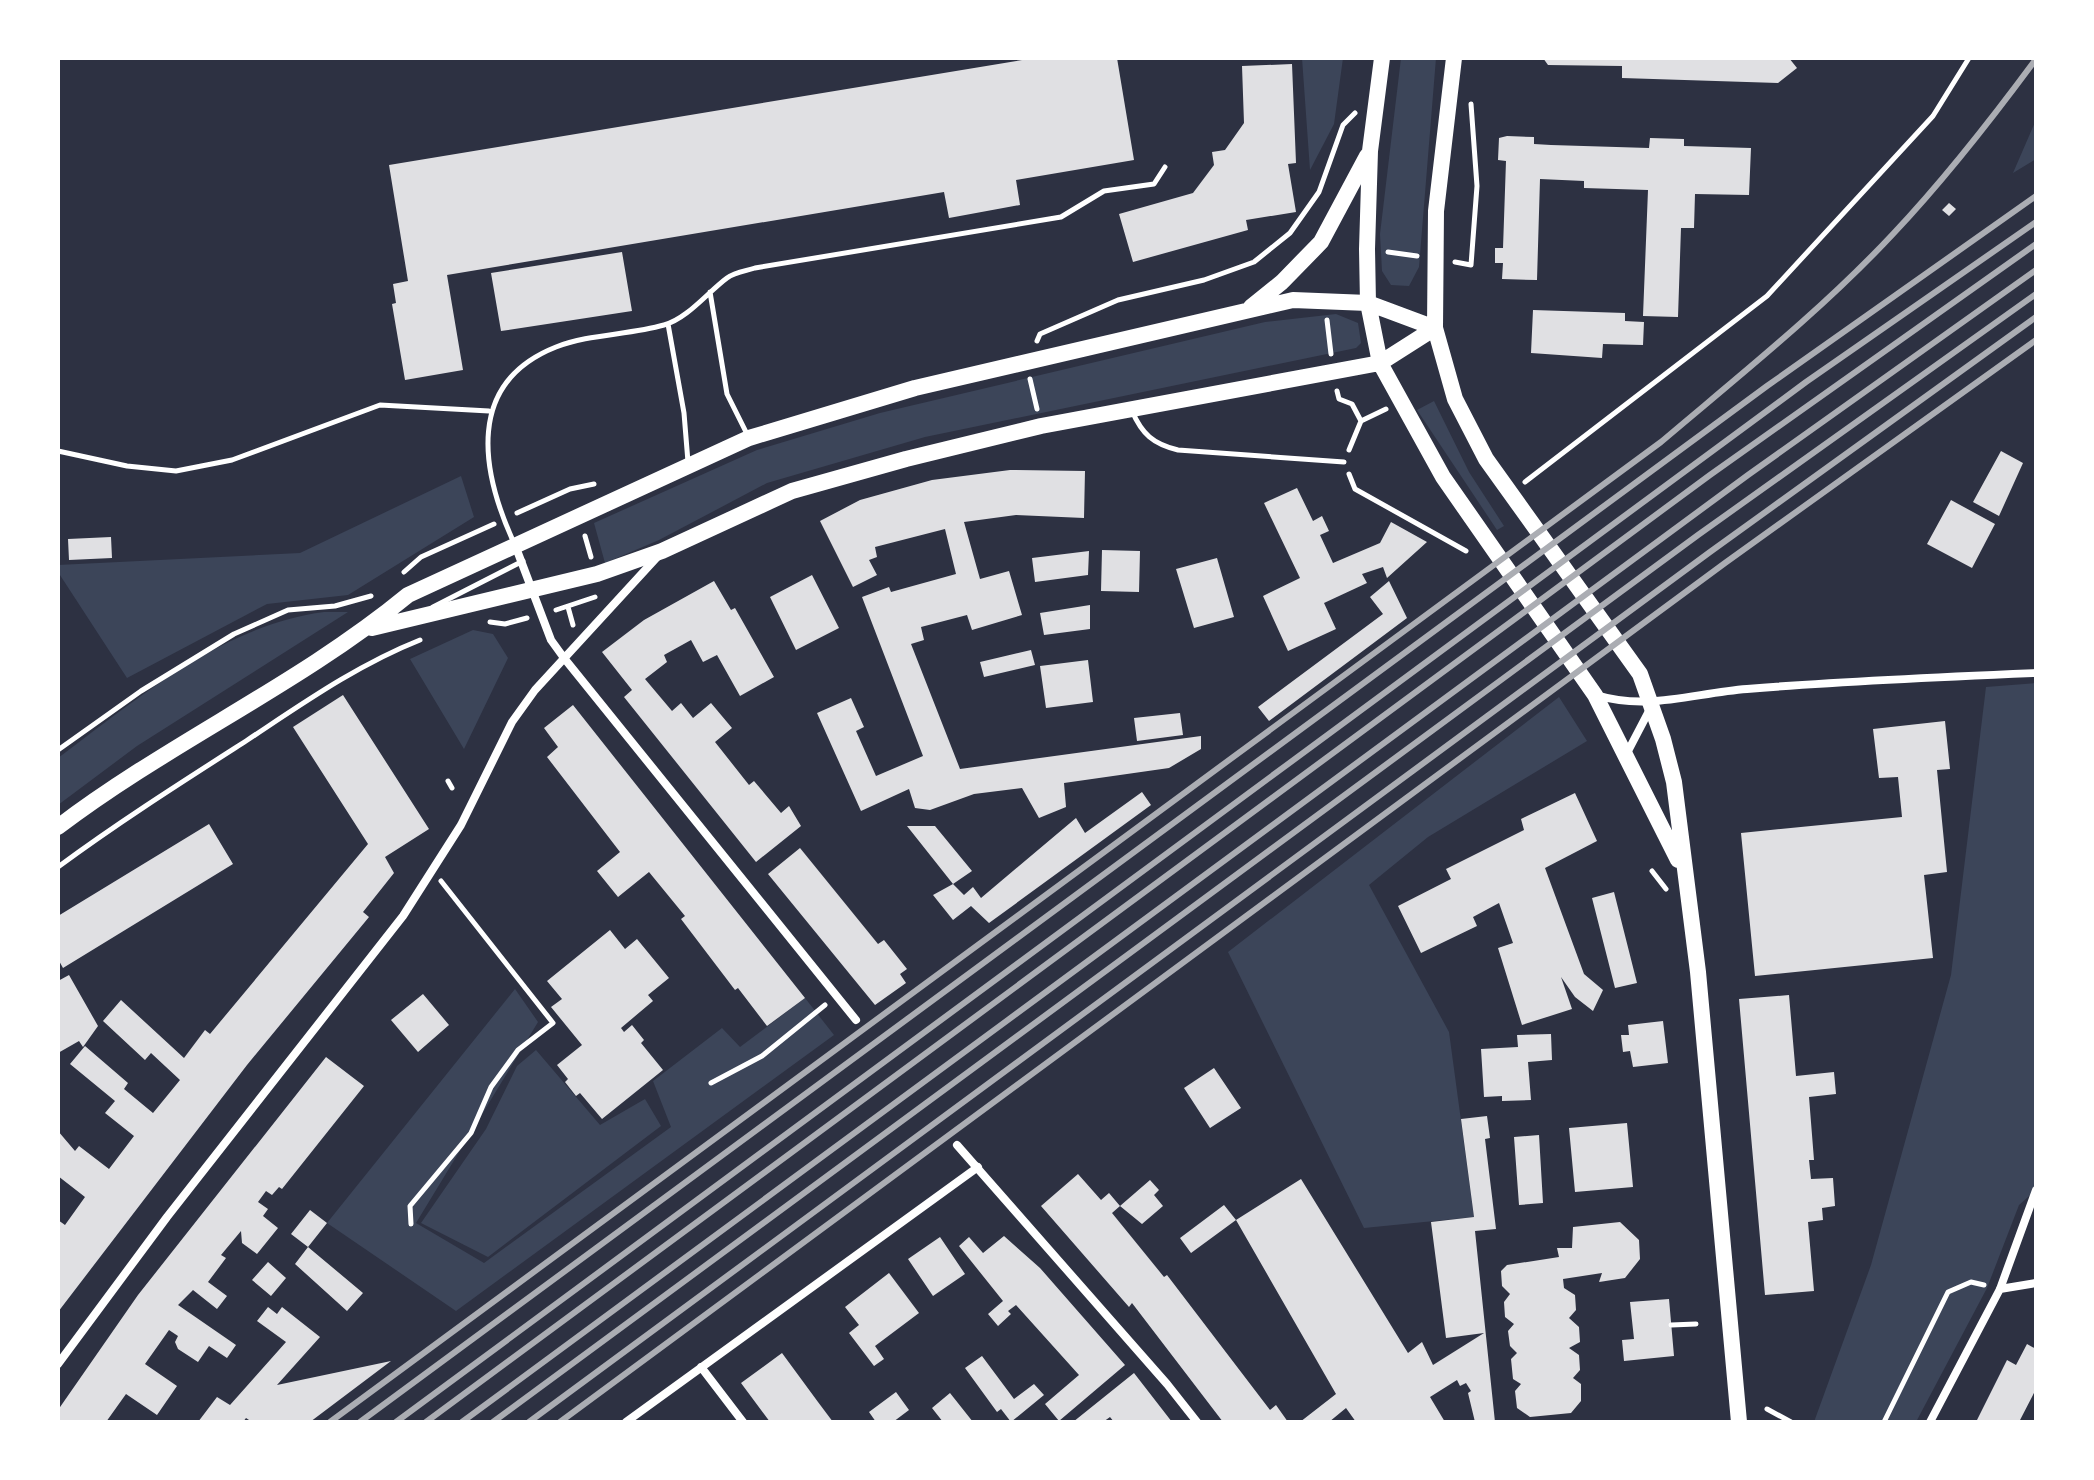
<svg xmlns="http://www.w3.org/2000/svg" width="2094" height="1480" font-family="Overpass,sans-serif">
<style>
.green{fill:#3c4559}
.building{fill:#e0e0e3}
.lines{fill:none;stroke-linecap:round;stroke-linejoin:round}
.path{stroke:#fff;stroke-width:5}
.service{stroke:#fff;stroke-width:5}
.minor{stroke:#fff;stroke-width:8}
.secondary{stroke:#fff;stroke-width:16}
.rail{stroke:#abadb3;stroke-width:6}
</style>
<rect width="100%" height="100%" fill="#2d3142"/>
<!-- green -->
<path class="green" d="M1302,58H1343L1334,124L1310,170Z
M1401,58H1436L1419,267L1409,286L1391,285L1382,271L1380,234Z
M2036,120V159L2013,173Z
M1336,314L1358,323L1361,343L1356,348L925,437L767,483L659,540L605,563L594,523L757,450L880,413L1265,322Z
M1434,401L1469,472L1504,526L1497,530L1417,410Z
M461,476L474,517L348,595L267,604L127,678L58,572V565L300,553Z
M324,612H348L137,746L58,805V758C137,699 223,625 324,612Z
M473,630L493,634L508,658L464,749L410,659Z
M2036,683V1190L2019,1205L1987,1288L1916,1422H1814L1871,1265L1951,975L1986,687Z
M1559,697L1587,741L1428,837L1369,885L1449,1032L1474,1217L1364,1228L1228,952Z
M515,989L538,1022L416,1223L484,1263L671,1127L653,1081L722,1028L740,1047L805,998L834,1035L456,1311L327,1223Z
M536,1050L600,1125L645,1099L661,1126L488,1257L421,1223L486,1129L517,1066Z"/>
<!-- building -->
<path class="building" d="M1034,58H1117L1134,160L1016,180L1020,205L949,218L944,192L447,275L463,370L405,380L392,304L396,303L393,284L408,281L389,165Z
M1543,58H1789L1797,68L1778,83L1622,78V66L1548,65Z
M1292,64L1296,163L1288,164L1296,212L1246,220L1248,230L1133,262L1119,214L1193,193L1214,165L1212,152L1225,150L1244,123L1242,66Z
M1507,136L1534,137V144L1551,145L1649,148L1650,138L1684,139V146L1751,148L1749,195L1695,194L1694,228H1681L1678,317L1643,316L1648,190L1584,188V181L1540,179L1537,280L1502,279L1503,263H1495V248H1503L1506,161L1498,160L1499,138Z
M1949,203L1956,209L1949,216L1942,210Z
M622,252L632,311L501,331L491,273Z
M1533,310L1625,313V321L1644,322L1643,345L1603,344L1602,358L1531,353Z
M2001,451L2023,463L1999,516L1973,502Z
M1010,470L1085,471L1084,518L1016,515L964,522L980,579L1009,571L1022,615L972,630L967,615L921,627L924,640L911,644L960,769L1201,736V749L1169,768L1064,783L1066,807L1039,818L1022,788L974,794L930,810L915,808L909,789L861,811L817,713L851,698L864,727L856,731L876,776L923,756L862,597L889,587L891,592L956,574L945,529L875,547L877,557L869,560L877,575L853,587L820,521L860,500L932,480Z
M1297,488L1313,521L1322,516L1329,531L1320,535L1333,563L1380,543L1391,522L1427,542L1387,578L1383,567L1362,574L1367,583L1324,603L1336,629L1288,651L1263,596L1300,578L1264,503Z
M1951,500L1995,524L1972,568L1927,544Z
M111,537L112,558L69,560L68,539Z
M1102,550L1140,551L1139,592L1101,591Z
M1089,551L1088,575L1035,582L1032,558Z
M1217,558L1234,617L1194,628L1176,569Z
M812,575L839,628L796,650L770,597Z
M714,581L731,610L735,608L774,677L740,696L717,655L703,662L691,640L664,655L667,662L645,679L672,711L681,703L693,718L711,703L732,728L715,742L749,785L754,781L781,813L789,806L801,826L756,862L624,697L632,690L602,652L644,620Z
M1389,581L1407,618L1269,721L1258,707L1383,614L1370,597Z
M1090,605V629L1044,635L1040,613Z
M1031,650L1035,665L984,677L980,662Z
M1088,660L1093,702L1046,708L1040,666Z
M343,695L429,829L385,857L394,873L363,912L369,917L247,1065L58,1312V1220L65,1225L85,1197L58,1176V1131L75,1151L79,1146L109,1169L134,1136L105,1113L115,1101L70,1064L85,1046L128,1083L124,1089L153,1113L180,1080L151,1053L145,1060L103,1021L121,1000L184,1058L205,1030L210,1034L368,844L293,727Z
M573,705L805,998L767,1026L738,988L735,990L681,919L685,916L649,872L618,897L597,871L620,852L547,757L558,747L544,728Z
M1180,713L1183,735L1137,741L1134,718Z
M1945,721L1950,769L1937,770L1947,872L1924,875L1933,958L1755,976L1741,833L1902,817L1898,777L1879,778L1873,729Z
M1142,792L1151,805L989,923L971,906L953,920L933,895L953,884L907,826H935L972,871L953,884L964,895L973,887L981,898L1076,818L1085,833Z
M1575,793L1597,841L1545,868L1584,974L1603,990L1593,1011L1575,997L1561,977L1572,1009L1522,1025L1498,948L1513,943L1499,903L1473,917L1477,926L1421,953L1398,906L1451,879L1446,869L1524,830L1521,819Z
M209,824L233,864L63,968L58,959V916Z
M800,848L878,944L884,940L907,969L900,974L906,983L875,1005L768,874Z
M1614,892L1637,983L1615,988L1592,898Z
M610,930L625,949L637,939L669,978L648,995L653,1001L621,1028L624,1032L632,1025L644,1040L641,1043L663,1070L602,1119L580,1093L576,1096L565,1082L568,1079L557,1065L582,1045L551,1007L562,999L547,981Z
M69,975L98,1026L83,1047L79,1041L58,1053V981Z
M423,994L449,1025L418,1052L391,1020Z
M1789,995L1796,1076L1834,1072L1836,1094L1809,1097L1814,1160H1809L1811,1179L1833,1178L1835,1206L1822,1208L1823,1220L1808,1222L1814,1291L1765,1295L1739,999Z
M1663,1021L1668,1063L1633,1067L1630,1051L1623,1052L1621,1035H1629L1628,1025Z
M1551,1034L1552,1060L1528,1062L1531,1100L1502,1101V1096L1484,1097L1481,1049L1518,1047L1517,1035Z
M326,1057L364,1086L282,1189L279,1187L272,1195L266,1191L258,1202L268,1209L263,1216L278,1228L257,1254L242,1243L241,1231L221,1255L226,1258L208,1282L227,1296L217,1309L193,1290L178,1305L236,1345L227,1358L209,1346L198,1362L178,1349L175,1342L178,1336L169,1330L145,1364L177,1386L157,1415L126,1394L106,1422H58V1410L138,1295Z
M1214,1068L1241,1108L1210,1128L1184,1088Z
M1487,1116L1490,1138L1485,1139L1496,1229L1475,1231L1495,1422H1475L1468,1393L1471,1391L1466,1383L1460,1386L1457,1380L1430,1397L1445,1422H1356L1346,1408L1329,1422H1300L1336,1394L1236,1220L1301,1179L1408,1353L1422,1342L1433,1365L1484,1333L1446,1338L1431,1222L1474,1217L1461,1119Z
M1627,1123L1633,1187L1575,1192L1569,1128Z
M1539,1135L1543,1203L1519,1205L1514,1137Z
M1078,1174L1101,1200L1109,1193L1120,1206L1112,1213L1164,1277L1167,1275L1270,1410L1276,1405L1288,1422H1223L1132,1303L1129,1307L1041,1206Z
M1150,1180L1159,1190L1154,1195L1163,1206L1142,1224L1120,1206Z
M1224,1205L1236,1220L1191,1253L1180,1238Z
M310,1210L327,1223L308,1247L291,1234Z
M1620,1222L1639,1240L1640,1259L1625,1278L1599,1282L1602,1273L1563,1279L1564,1288L1575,1295L1576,1310L1569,1318L1579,1327L1580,1342L1569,1348L1579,1355L1580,1370L1573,1378L1581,1384V1401L1571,1413L1530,1417L1517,1408L1515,1391L1521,1384L1513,1379L1511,1359L1517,1353L1510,1346L1508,1331L1514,1324L1505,1317L1504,1302L1510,1294L1502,1286L1501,1271L1507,1265L1559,1257L1557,1248H1572L1573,1227Z
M1004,1236L1040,1268L1125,1365L1059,1421L1045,1404L1079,1375L1016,1305L1008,1311L1011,1314L998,1326L988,1314L1003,1301L959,1246L969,1237L983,1253Z
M940,1237L965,1274L933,1296L908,1259Z
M308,1247L363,1293L347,1311L295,1264Z
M268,1262L286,1278L271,1296L252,1280Z
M889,1273L919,1313L875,1346L884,1359L874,1366L849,1333L859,1325L845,1307Z
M1669,1299L1674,1356L1624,1361L1622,1340L1634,1339L1630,1302Z
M268,1307L277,1314L282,1307L320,1337L277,1385L391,1361L310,1422H252L246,1418L243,1422H198L217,1397L230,1405L286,1342L257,1321Z
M2027,1344L2036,1349V1389L2019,1422H1976L2007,1360L2016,1365Z
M782,1353L818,1402L833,1422H770L741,1383Z
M982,1356L1014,1399L1034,1384L1044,1395L1011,1422L1001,1409L997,1412L965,1368Z
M1134,1373L1172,1422H1114L1110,1417L1103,1422H1073Z
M896,1392L909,1410L893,1422H876L869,1412Z
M950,1393L973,1422H943L932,1408Z"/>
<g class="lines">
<!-- path -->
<path class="path" d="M1388,252L1417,256
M1455,262L1471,265L1477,186L1471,104
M1327,320L1331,354
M1037,341L1040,334L1118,300L1204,280L1254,262L1290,233L1319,192L1343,125L1355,113
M1030,379L1037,409
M1337,391L1339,399L1352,404L1361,421L1386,409
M1349,450L1361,421
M1349,474L1355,489L1466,551
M1525,482L1767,296L1933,116L1969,58
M517,513L570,489L594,484
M585,536L591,557
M404,572L421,557L494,524
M568,607L573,625
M556,610L595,597
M490,622L505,624L527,618
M58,750L141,691L234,634L288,610L335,606L371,596
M448,781L452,788
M58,867C119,822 182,782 246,741C302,704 357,665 420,640
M1652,871L1666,889
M711,1083L762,1056L825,1005
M411,1224L410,1206L471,1133L491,1087L518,1050L553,1023L441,881
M1671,1325L1696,1324
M1767,1409L1791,1422
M1884,1422L1948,1292L1971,1282L1984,1285"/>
<!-- service -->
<path class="service" d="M710,292L727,394L747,434
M668,324L684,413L688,462
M1132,411C1142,434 1153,444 1178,450L1344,462
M58,451L127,466L176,471L232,460L380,405L489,411
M514,543C481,471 465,383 556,347C589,334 629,335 664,325C687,319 708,292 727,278C735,272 746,271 755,268L1061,217L1104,191L1154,184L1165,167
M433,607L523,561"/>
<!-- minor -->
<path class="minor" d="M515,545L551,640L564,658L856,1020
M1596,695C1648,711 1694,693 1747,689C1843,681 1940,677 2036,673
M1627,753L1650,709
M957,1145L1167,1384L1197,1422
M2000,1289L2036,1283
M58,1364L167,1217L403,916L461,825L512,722L535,690L659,555
M701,1367L743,1422
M626,1422L978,1167
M1930,1422L2000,1289L2036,1190"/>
<!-- secondary -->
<path class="secondary" d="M1382,58L1370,151L1367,249L1368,303L1380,363L1443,477L1595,695L1678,860
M1454,58L1436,211L1435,328L1455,399L1486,459L1640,674L1663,739L1674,782L1698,972L1739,1422
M1251,307L1282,282L1321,242L1367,156
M372,628L597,574L662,551L792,491L906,459L1041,426L1380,363L1435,328
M58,827C170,742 300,684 408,595L749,438L915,388L1293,300L1368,303L1435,328"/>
<!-- rail -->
<path class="rail" d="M330,1422L1661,442C1740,375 1822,310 1893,234C1945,179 1991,120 2036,59
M360,1422L1767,386L2036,196
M396,1422L1806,382L2036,222
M426,1422L1710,475L2036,244
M462,1422L1748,475L2036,270
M493,1422L1698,535L2036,294
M529,1422L1710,552L2036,317
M560,1422L1725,563L2036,340"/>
</g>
<!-- border -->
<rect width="2094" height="1480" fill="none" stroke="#ffffff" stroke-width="120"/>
</svg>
